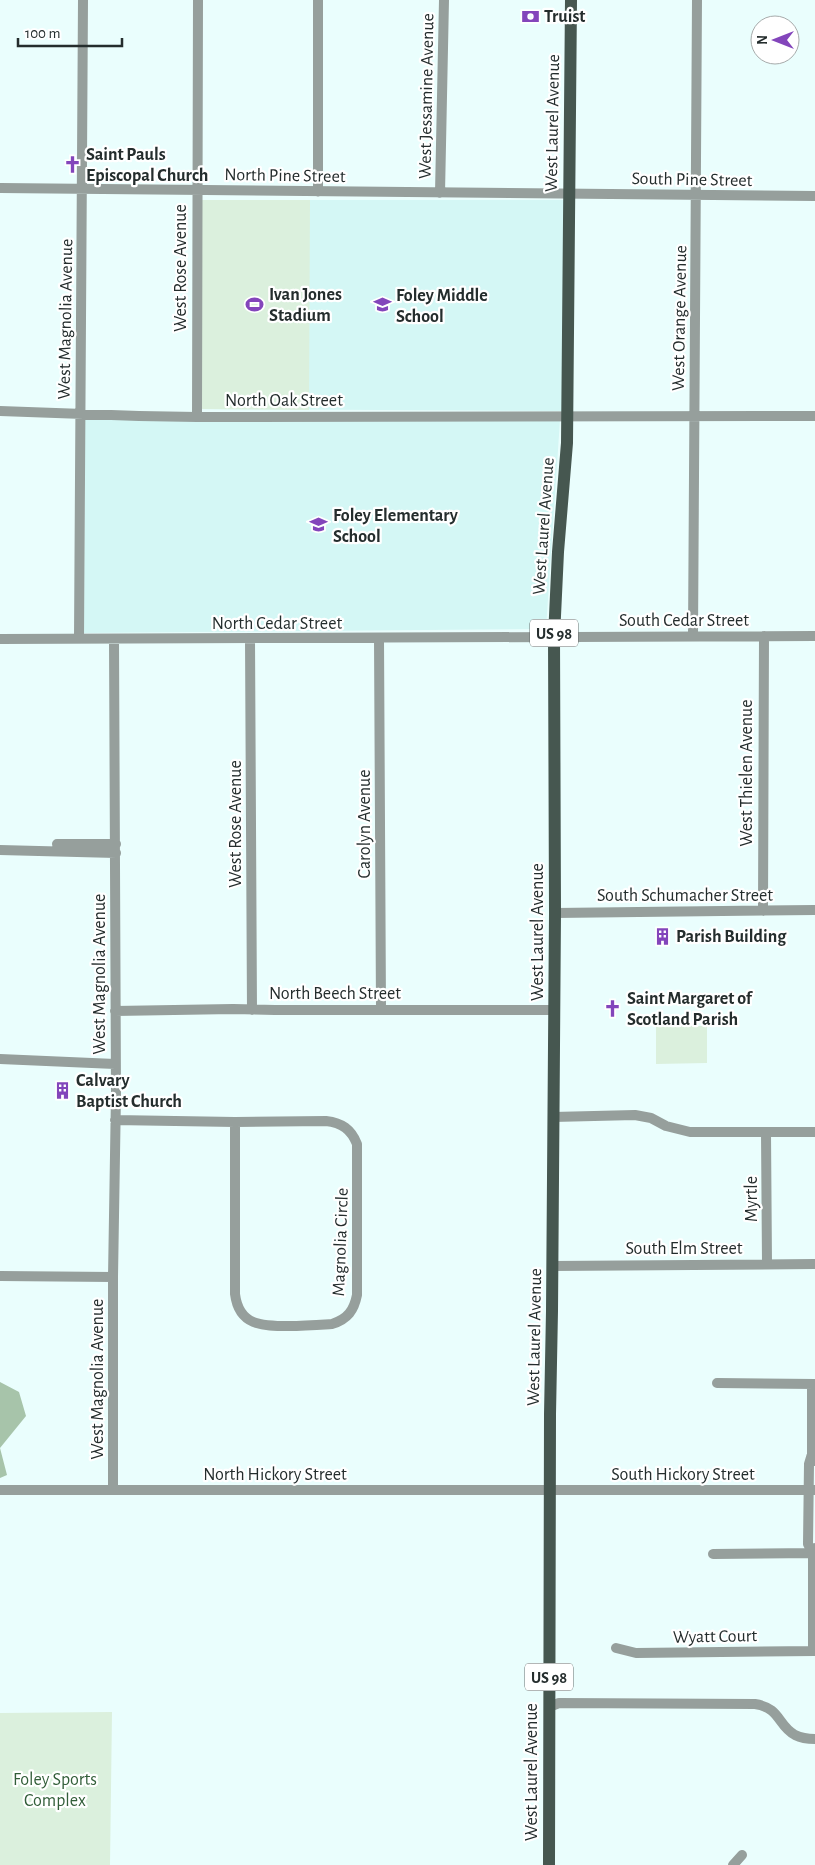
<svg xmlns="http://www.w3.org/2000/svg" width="815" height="1865" font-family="'Alegreya Sans',sans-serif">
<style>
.built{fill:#d4f7f5}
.green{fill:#dbf0dd}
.forest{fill:#a7c4aa}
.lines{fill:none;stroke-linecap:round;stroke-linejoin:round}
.minor{stroke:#969f9c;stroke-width:10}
.major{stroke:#465750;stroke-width:12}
.labels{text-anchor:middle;stroke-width:4.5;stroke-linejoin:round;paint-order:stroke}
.shield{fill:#fff;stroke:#666c6c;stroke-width:1}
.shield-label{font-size:16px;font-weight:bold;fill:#242d2d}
.poi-label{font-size:18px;font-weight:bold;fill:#242d2d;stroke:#fff;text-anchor:start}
.street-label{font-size:18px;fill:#242d2d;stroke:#fff}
.park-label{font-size:18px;fill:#325e39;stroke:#fff}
</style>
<rect width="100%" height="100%" fill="#eafefd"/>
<!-- built -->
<path class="built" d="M200,200H564L563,411L200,409Z
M85,415L560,420L546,629L84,633Z"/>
<!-- green -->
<path class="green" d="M200,200H310L309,410L200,409Z
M656,1026H707V1063L656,1064Z
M112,1712L110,1865H0V1713Z"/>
<!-- forest -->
<path class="forest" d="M0,1382L19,1392L26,1416L0,1448L7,1475L0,1478Z"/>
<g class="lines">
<!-- minor -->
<path class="minor" d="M0,188L815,196
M318,192V0
M440,193L444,0
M0,411L139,416L197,417L815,416
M197,417L198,0
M693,636L697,0
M0,639L815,636
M79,639L83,0
M250,639L252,1010
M379,639L381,1009
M57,844H116
M0,850L116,853
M763,911L764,636
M555,913L815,910
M115,1011L233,1009L275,1010H554
M0,1059L115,1064
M553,1117L635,1115L651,1118L666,1126L690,1132H815
M115,1120L235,1122
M326,1121C342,1123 351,1129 357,1144V1295C354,1310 348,1319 332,1324C317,1325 303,1326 289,1326C262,1326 239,1326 235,1294V1122Z
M766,1133L767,1264
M552,1266L815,1264
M0,1276L113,1277
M717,1383L815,1384
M812,1384V1454
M815,1461L812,1454L809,1464L808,1544L813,1553L815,1548
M0,1490H815
M113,1490V1277L116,1094L114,639
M813,1553V1651
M713,1554L815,1553
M616,1648L636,1653L815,1651
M549,1707L559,1703L755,1704C781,1708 777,1725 795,1735C801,1738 808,1739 815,1739
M733,1865L742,1855"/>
<!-- major -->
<path class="major" d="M549,1865L550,1414L552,1311L555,913L554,637L558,552L567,443L571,0"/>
</g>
<!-- icons -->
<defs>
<symbol id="bank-bare" viewBox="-9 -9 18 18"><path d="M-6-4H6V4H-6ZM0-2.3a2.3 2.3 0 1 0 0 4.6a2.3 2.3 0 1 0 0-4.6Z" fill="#8345bb" stroke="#fff" stroke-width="2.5" paint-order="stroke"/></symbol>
<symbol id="church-bare" viewBox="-9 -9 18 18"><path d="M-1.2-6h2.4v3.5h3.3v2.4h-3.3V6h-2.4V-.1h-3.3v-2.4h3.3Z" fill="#8345bb" stroke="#fff" stroke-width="2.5" paint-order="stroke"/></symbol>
<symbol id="stadium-bare" viewBox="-9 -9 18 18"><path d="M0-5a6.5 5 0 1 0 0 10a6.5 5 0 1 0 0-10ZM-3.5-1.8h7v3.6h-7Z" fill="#8345bb" stroke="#fff" stroke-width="2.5" paint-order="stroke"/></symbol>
<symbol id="school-bare" viewBox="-9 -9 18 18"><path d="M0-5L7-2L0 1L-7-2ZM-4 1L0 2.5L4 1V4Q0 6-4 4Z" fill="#8345bb" stroke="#fff" stroke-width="2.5" paint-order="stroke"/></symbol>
<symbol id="building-bare" viewBox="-9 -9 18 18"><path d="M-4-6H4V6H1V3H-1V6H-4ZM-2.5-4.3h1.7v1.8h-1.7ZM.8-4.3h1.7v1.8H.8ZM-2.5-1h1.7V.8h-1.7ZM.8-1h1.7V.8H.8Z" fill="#8345bb" stroke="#fff" stroke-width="2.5" paint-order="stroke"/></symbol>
</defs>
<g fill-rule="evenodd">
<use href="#bank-bare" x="518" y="4" width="25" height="25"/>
<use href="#church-bare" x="60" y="152" width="25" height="25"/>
<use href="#stadium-bare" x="242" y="292" width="25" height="25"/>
<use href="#school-bare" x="370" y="292" width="25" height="25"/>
<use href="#school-bare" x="306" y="512" width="25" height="25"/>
<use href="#building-bare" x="650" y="924" width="25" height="25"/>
<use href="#church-bare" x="600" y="996" width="25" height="25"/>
<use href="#building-bare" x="50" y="1078" width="25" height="25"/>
</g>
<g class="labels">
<!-- shield labels -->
<g class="shield">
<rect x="530" y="619.5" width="48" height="27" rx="4"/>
<rect x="525" y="1663.5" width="48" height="27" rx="4"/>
</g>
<g class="shield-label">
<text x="554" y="639">US 98</text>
<text x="549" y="1683">US 98</text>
</g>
<!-- poi labels -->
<g class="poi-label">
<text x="544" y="22">Truist</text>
<text x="86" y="160">Saint Pauls<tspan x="86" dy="21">Episcopal Church</tspan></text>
<text x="269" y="300">Ivan Jones<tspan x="269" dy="21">Stadium</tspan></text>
<text x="396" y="301">Foley Middle<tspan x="396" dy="21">School</tspan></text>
<text x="333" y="521">Foley Elementary<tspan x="333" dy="21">School</tspan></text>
<text x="676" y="942">Parish Building</text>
<text x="627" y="1004">Saint Margaret of<tspan x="627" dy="21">Scotland Parish</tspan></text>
<text x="76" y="1086">Calvary<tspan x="76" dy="21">Baptist Church</tspan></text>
</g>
<!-- street labels -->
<g class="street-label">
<text transform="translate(426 96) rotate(-89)" y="6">West Jessamine Avenue</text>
<text transform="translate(552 123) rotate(-89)" y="6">West Laurel Avenue</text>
<text transform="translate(285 175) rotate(1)" y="6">North Pine Street</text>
<text transform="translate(692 179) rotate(1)" y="6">South Pine Street</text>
<text transform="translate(180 268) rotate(-90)" y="6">West Rose Avenue</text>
<text transform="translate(679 318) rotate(-89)" y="6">West Orange Avenue</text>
<text transform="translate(65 319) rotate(-89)" y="6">West Magnolia Avenue</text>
<text x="284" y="406">North Oak Street</text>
<text transform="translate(543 526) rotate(-86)" y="6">West Laurel Avenue</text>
<text x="684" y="626">South Cedar Street</text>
<text x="277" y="629">North Cedar Street</text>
<text transform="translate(746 773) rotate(-90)" y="6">West Thielen Avenue</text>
<text transform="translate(235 824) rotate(-90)" y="6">West Rose Avenue</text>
<text transform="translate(364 824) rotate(-90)" y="6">Carolyn Avenue</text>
<text x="685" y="901">South Schumacher Street</text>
<text transform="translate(537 932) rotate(-90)" y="6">West Laurel Avenue</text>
<text transform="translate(99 974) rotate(-90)" y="6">West Magnolia Avenue</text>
<text x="335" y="999">North Beech Street</text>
<text transform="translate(751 1199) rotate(-90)" y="6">Myrtle</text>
<text transform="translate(340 1242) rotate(-88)" y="6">Magnolia Circle</text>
<text x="684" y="1254">South Elm Street</text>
<text transform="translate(534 1337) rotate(-89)" y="6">West Laurel Avenue</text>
<text transform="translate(97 1379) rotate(-90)" y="6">West Magnolia Avenue</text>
<text x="275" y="1480">North Hickory Street</text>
<text x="683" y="1480">South Hickory Street</text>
<text transform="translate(715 1636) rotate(-1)" y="6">Wyatt Court</text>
<text transform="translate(531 1772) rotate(-90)" y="6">West Laurel Avenue</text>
</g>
<!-- park labels -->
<g class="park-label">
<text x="55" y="1785">Foley Sports<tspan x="55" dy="21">Complex</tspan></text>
</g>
</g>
<!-- north arrow -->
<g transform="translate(775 40) rotate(270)"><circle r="24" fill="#ffffff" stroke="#a7abab"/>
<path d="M0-4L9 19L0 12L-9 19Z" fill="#8345bb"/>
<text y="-8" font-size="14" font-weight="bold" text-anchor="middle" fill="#242d2d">N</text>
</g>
<!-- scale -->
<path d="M18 38v8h104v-8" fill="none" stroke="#242d2d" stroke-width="2.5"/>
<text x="25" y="38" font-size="15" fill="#242d2d" stroke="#ffffff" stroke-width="4" paint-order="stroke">100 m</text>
</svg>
